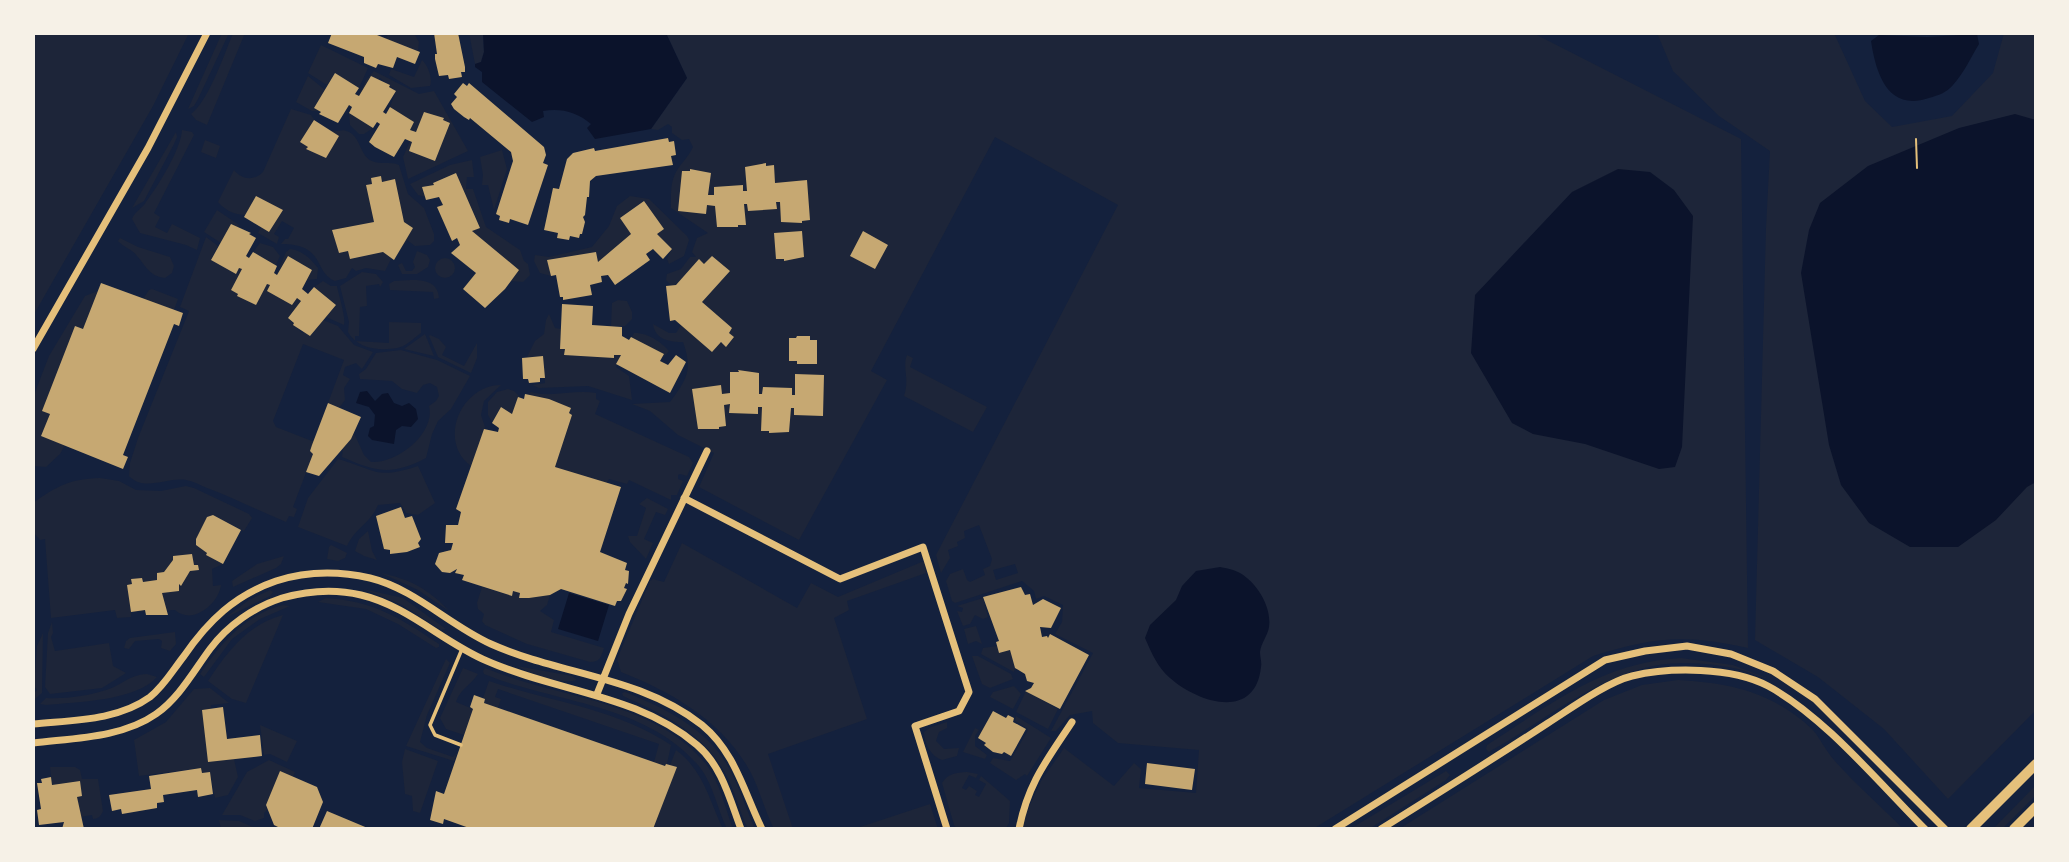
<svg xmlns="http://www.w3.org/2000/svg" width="2069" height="862" font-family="'Source Sans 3',sans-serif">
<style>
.green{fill:#1d2539;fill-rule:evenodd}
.water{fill:#0b132b}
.building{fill:#c6a872}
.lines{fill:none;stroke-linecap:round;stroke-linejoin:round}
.path{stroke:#e5c07b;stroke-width:2}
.service{stroke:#e5c07b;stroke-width:3.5}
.minor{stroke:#e5c07b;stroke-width:7}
.primary{stroke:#e5c07b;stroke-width:10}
</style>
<rect width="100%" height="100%" fill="#14213d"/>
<!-- green -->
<path class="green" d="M33,33H189L153,106L33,316Z
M222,33H229L198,99L194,106L188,109Z
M233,33H245L207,125L196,120L191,114C209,100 224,55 233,33Z
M388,33H414L419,42L418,51L386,39Z
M469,33H483L484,52L481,62L475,64Z
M666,33H1533L1741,139L1748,648C1686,634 1654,637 1593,656L1313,829H1022V822L1041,781L1064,748L1114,786L1134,763L1141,769L1139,788L1196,793L1199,750L1118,743L1093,723L1092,711L1070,715L1056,731H1051L1093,653L1055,634L1062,622L1063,605L1044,596L1036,599L1034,591L1022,581L955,603L952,601L946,581L950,574L963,569L967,580L970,582L985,575L983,569L990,566L992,559L979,525L964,531L965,538L957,542L958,546L948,550L950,558L941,573L936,555L1118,205L995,137L871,371L887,380L799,540L699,487L714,453L678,435L650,411L632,404L670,402C687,379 693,370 683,342C670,342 655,340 653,324L669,333H676L681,325L728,346L734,337L729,333L732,328L702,302L729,271L712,256L704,264L699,259L676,285H671L666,280L667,274L681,269L690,257H696L692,252L697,238L708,233L671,208C671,196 670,183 676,172C681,163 688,158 693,147L689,139L682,140L672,133V127L668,124L658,130L651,129L687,78ZM1015,564L1018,573L996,580L993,570Z
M1657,33H1834L1865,101L1892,127L1952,116L1993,73L2004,33H2036V710L1948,799L1884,729L1818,677L1755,640L1766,228L1770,151L1719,116L1673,71Z
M321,45L368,68L359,88L335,74L327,85L308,73Z
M422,60C428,65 433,79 430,86L411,88L389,75L391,69L414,77Z
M374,71L419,94L434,91L468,151L408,179L403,157L410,141L412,142L409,151L435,161L450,123L443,120L444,118L424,113L416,132L410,130L414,123L390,107L396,91L380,78L359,96L366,80Z
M308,76L325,90L314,108L319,111H312L296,102Z
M291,109L311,115C314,121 325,130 333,131C339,132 342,128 349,132C361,138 360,156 372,161C381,165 390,161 399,165L408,194L424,208L434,234V241L430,245L415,246L407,240L404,245L402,244L404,222L395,180L382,182L381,176L371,178L372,184L366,185L374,222L333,230L339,253L348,251L351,259L383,252L394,260L391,259L385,271L366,268L356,271L352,268L346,278L335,281C313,272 326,244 281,244L285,239H288L294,228L282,221L274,234L279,237L277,244L258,233L261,227L269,232L282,211C259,214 235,222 218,202L234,170C242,180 254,181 263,172Z
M349,113L373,128L364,134H359L350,125Z
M182,130L192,132L194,135L154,213L160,217L155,227L167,233L172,224L200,238L197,250L186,245L140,233L132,219C135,211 142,209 146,202C158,186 181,149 182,130Z
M176,132L177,137L174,144L144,201L132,208Z
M205,140L220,146L216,158L201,152Z
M502,150L507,169L494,210L488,185H482L483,175L480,157Z
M472,160L474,177H467L466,189H473L486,227L520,250L524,261L528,264L530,275L523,282L511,281L472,231L480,227L456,173L434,182V185L423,187L425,197L418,195L410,184L450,165Z
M630,196L649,199L687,236L689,240L684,256L669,264L667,259L671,250L657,234L663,229L643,201L620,218L631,234L598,262L596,252L548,260L551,276L540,273L534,261L535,255L549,257L592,247L609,226L617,206Z
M217,210L239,225L238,228L231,224L221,243L204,232Z
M206,237L218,246L211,259L236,273L239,268L242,269L231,290L238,294L237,296L256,304L267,284L270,285L268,291L292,305L297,298L301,301L288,318L302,333L304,331L310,336L323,320L338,326L354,345L373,352L362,369L356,363L345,367L343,375L350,379L344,388L345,400L339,408L328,403L344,360L303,344L273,421L276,427L312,441L315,440L311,448L313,454L293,507L297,509L294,517L289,516L286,522C259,511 234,498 207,488C200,485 193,481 186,480C168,477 144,492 129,476L130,463L138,438L189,311L180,307Z
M120,238L138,247L170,257L174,266L172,273L165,278C149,276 146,266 137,256C132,249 123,247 118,241Z
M260,243L273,247L280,256L276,265L253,252Z
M290,249C302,250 311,259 318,268L317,279L307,280L312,270L288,256L277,273L286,252Z
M417,251L427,255L430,260L428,267L417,274H402L398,265L402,263L406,271H412L415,267L413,262Z
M435 268a10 10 0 1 1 20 0a10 10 0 1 1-20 0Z
M362,272L376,274L383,282L380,287L379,284L366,286L367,306L360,307L359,336H355V341L389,343V322L421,323V333C414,338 405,347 397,348C380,351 357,349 348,332L349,322L340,286Z
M411,280C425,280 438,282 439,298L434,299L433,292L390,290L389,284L394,281Z
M323,281L331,286H337C339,297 346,317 344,325L326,317L336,305L314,287Z
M152,289L178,299L174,310L143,299L149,290Z
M98,291L83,329L43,411L50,414L42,436L65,445L60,454L46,467L33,466V400L37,387L49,356L85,296Z
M618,300L627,301L632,312V319L625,326H611L612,303Z
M549,314L555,328L561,329L560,348L565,349V355L613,358L614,355H621L616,367L629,376L632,400L588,386L539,388L532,385L545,383L543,357H527L535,341L544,334L546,320Z
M634,333C646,332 662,342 669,351L663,358L664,355L632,337Z
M425,334L434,356L404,349Z
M430,335L439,339L446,347L442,355L464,366L477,343V358L471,373L438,357L429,336Z
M401,350L437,360L470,376L451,409L438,421L432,434L426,458C391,476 377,472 342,457L343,448L354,433L364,455L371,462C397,464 436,433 429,406L436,401L439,396L437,387L430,383L423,385L417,393L402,389L392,381L360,379L359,374L366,369L376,353Z
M907,355L913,358L910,367L987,407L973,432L904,396C910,378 902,368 907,355Z
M501,385L484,401L481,415L485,427L471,466C437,441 461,385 501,385Z
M508,389L514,391L521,398H518L512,414L501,407L492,422L488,415V402L497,392Z
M531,392C552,398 574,389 596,393V399L600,401L595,414L689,457L693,463L687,476L680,474L678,475V479L683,481L677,495H671V500L629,480L627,484L609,479L606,484L555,467L572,415L569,413L570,408L549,399L528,395Z
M338,459C377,470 375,480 418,466L435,503L418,515L406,513L400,503L378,505C370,524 356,527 347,546L298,527L308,498Z
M100,478L119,481L136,490L161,491L186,486L194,488L249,514L252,518L244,531L213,515L207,517L197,537L196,545L207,553V555L223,564L212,569L213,586L221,585C219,603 193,626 175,610L131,612V617L117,618L115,610L51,618L45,539L40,540L33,532V503C57,486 70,479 100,478Z
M647,498L668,509L665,515L656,512L644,539L653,543L646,559L630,542L628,536H637L646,508L639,504Z
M368,531L372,551L377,560L364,556L355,551L359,539Z
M682,543L797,608L811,583L838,597L924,561L926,573L847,601L849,610L834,618L867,719L768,754L793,829H774C765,811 760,791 751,773C724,722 672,692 621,672L617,659L650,581L653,579L664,582Z
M331,545L347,553L345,558L338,561L327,559L329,547Z
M284,556L281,564L276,568L233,587L232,581L257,564Z
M381,573C409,579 429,589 449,611L418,590Z
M482,587L512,596L513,591L520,593L519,598L550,595L547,605L540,611L554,620L551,632L604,648C601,657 600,662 590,662L527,644L485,625L482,621L484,614L478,609L477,603Z
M363,589L403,598L446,629L441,630L402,605Z
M270,590L273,592L270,596L225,618L249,600Z
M326,598C374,601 400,618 439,644V647L436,648L398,624L366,609L318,602Z
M983,598L988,617L983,619L975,615L970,624L963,626L957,611L962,612L963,608L957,606Z
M283,605L290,606L260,619L232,639L204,677L200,674C220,644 246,614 283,605Z
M283,615L246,703L232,699L208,681C227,652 248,624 283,615Z
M52,622L53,633L51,637L55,651L109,643L113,666L126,673L102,688L50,694L45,687L48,633Z
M976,626L982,644L976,641L968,644L964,629Z
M175,632L176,644L170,651L161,648L162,641L159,639L135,641L129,649L124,648L126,641L130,638Z
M43,633L42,693L35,699L34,693L37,690L34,686L37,646Z
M997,646L999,653L1010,650L1015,668L1014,672L981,654L983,648Z
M972,656H978L1011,674L1013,679L990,688L982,684Z
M1681,658L1733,665L1767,678C1760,678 1748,671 1738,669C1721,665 1703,663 1685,663C1612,662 1553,716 1492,750L1489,752L1486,749L1487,745C1551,704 1603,662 1681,658Z
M446,659L450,663L427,715L420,742L427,748L453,757L457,753L454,761L406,746Z
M517,666L572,676L577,680C562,685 530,674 517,666Z
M463,668L478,674C471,685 460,689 456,702L473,709L464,735L446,729L440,718Z
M485,668C555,698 655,700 706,764C720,783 725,807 733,829H727C717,808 713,783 698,765C648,707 565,703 497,679L484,674L483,671Z
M147,674L157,677C136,701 76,702 46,705L40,704L46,698C65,699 88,696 106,690C123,685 128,675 147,674Z
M1678,680C1731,683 1772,692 1812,729C1818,735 1826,751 1834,760C1855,784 1880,805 1903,829H1399L1604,700L1642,685Z
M489,681C553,703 612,707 671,745L667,764L665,766L654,762L659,744L498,689L495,697L501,699L498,708L484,703L485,699L483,698Z
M1014,686L1021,694L1013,709L990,697L993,692Z
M210,688L229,703L211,705L208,762L234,759L238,777L228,795L215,798L210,772L202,773L201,768L139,776L134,740L166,722L194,689Z
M1026,691L1058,709L1048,729L1016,712Z
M625,692C669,710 713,731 734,778C742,794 747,812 755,829H748C739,811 735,791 725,773C703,733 663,714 623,696L622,693Z
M1016,716L1051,738L1027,776L1025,774L1016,780L990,763L993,758L1010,761L1027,732L1028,729L1015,721Z
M947,722V728L939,732L936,741L944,749L959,748L957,756L942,760C931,756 924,744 924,732L931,727Z
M260,725L297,741L287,762L270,754L264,755Z
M975,728L979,730L975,736V746L987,755L985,759L963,752Z
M405,749L438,761L420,813L413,811L412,796L405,794L402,762Z
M676,750C704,771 709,800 723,829H653L676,767L670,765Z
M269,760L295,772L293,777L280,772L266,806L267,810L264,813V818L255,821L240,815H222L247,772Z
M50,767H75L80,770L82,779H98L103,811C101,816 98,819 93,819L92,815L80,817L77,797L80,781L52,785Z
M1446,771L1450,775L1446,780L1369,829H1350Z
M967,772L978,774L976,778L969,775L962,788L966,790L969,786L977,791L975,795L979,797L986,784L979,780L981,776L1010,801L1009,823L1006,828L957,829L954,825L942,783C948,773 956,773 967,772Z
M2036,785V795L2002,829H1993Z
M930,804L938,829H854Z
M219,820L239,821L258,829H221Z"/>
<!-- water -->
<path class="water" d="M483,33H666L687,78L651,129L595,139L587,128L591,124C577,112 561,108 543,111L544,117L532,122L482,82V72L475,67V64L481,62L484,52Z
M1977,34L1979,44C1971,57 1964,73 1953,85C1946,93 1939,95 1929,98C1888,112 1876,74 1871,41L1879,35L1927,37Z
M2015,114L2036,120V482L2027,487L1996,520L1958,547H1910L1869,523L1841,485L1829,445L1801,273L1809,230L1820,203L1868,166L1959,128Z
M1618,169L1650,172L1674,190L1693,216L1682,447L1675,467L1659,469L1585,444L1533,434L1512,423L1471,353L1475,295L1572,192Z
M367,391L375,401L382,394L388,393L394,403L402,406L409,403L416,409L418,419L411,427L402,426L396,430L394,444L372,440L368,436L370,428L374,426L375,415L369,407L356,403L360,392Z
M1220,567C1226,568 1235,570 1240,573C1257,583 1272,607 1269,627C1268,635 1261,643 1260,652C1260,657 1262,662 1261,667C1255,722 1197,702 1170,678C1158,668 1151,652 1145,638L1150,625L1176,600L1182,586L1196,571Z
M569,593L609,605L598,641L558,629Z"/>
<!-- building -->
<path class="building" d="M332,33H378L377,35L420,52L415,64L397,57L393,68L378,64L376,68L364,63V57L328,43Z
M434,33H458L465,67V72H461L462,77L449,79L448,75L439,76L435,59V54H437Z
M335,73L359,88L355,94L359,96L371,76L390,85L389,87L396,91L383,112L386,114L390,107L414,122L410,130L416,132L424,112L444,118L443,120L450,123L435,161L409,151L412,142L405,139L394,157L375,147L369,142L380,124L377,122L373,128L349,113L352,107L349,105L338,123L319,114L321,112L314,108Z
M463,83L467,86L469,83L544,147L546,155L543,163L548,165L528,225L510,219L509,223L499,220L500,216L496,214L513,161L511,152L470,118L469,120L464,117L454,109L451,104L457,97L454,94Z
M314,120L339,136L326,158L306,149L308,147L300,142Z
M668,138L669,142L674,141L676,155L671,156L673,165L596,176L590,181L589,197H587L585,215L583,217L585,222L582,234H580L579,238L570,236L569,240L557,238L558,233L544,230L553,188L559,189L567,159L573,153L594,148L595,151Z
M766,163V166L774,165L775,183L807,180L810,220L802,221V223L781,222L780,202H776L777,209L748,211L747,204H744L746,225H738V227H717L715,206L707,205L706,214L678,211L682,171H690V169L711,173L708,195H714V187L743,185V191H747L745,167Z
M456,173L480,228L472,231L519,270L505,289L485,308L463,289L476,273L451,253L460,245L457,238L452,241L437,207L443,205L439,197L426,200L422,187L434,185L433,183Z
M381,176L382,182L395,179L404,222L413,228L394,260L383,252L350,259L348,251L339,253L332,230L374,222L366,185L372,184L371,178Z
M256,196L283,210L269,232L244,217Z
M644,201L664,229L657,234L672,249L663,259L653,249L646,254L650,260L615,285L608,275L601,276L602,282L590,285L592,295L563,300V297H560L556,275L551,276L547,260L596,252L598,262L631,234L620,218Z
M231,224L251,233L249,234L256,238L246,256L249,258L253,252L277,266L274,273L277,275L288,256L312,270L302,289L308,294L314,287L336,305L310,336L293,325L294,323L288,318L301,301L297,298L292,305L267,291L270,285L267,284L256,305L237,296L238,294L231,290L242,269L239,268L236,274L211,260Z
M802,231L804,257L784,261V259H776L774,233Z
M863,231L888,245L875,269L850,256Z
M712,256L730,271L702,302L732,328L729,333L734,337L726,347L721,342L712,352L675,320L670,321L666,286L676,285L699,259L704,264Z
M101,283L183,313L179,326L174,324L123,455L128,457L123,469L41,436L50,414L42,411L75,326L83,329Z
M562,304L593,306L592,325L622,327V336L629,340L631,337L664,354L660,361L668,365L676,355L686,362L670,393L616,364L621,355H614V358L564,355L565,349H560Z
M797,336H810V340H817V364H797V361H789V338H796Z
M543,356L545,378H540V382L529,383L528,379H523L522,358Z
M738,370L759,373V394H762L763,387L792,388V395H795V374L824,375L823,416L794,415V408H791L789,432L769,433V431H761L762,407H758V414L729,413L730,404L724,405L726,426L719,427V429H698L692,389L721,385L722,394L730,393V372H739Z
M525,394L549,399L571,408L569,413L572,415L555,467L621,487L600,552L627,563L625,570L629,571L628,584L626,583L624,588L627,589L621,601H617L615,606L561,589L550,595L529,598H519L520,593L513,591L512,596L462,580L464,575L455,573L457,569L450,573L442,572L435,564L439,553L451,550L453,543H445L446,525H458L461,512L456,509L484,429L498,432L499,428L492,423L501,407L512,414L518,397L524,399Z
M328,403L361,417L351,439L319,476L306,472L313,454L310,451L312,445Z
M401,507L405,518L412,516L421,539L418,543L420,547L407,552L390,554V550L384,549L376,516Z
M213,515L241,530L223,564L206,555L207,553L196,545V539L207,517Z
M192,554L194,565H198L199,570L190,571L181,586L179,584V591L162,593L168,615H146L145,610L131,612L127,585L132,584L131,579L142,578L143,582L157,580V573L164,572L173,560V556Z
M1021,587L1025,595L1030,594L1033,605L1043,599L1061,608L1051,628L1040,627L1042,637L1047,636L1048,638L1050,634L1089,655L1060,709L1025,691L1031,688L1034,683L1027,681L1025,674L1015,668L1010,650L999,653L996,642L999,641L983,597Z
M474,695L485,699L484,703L665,766L666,764L677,767L653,829H472L444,819L443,824L430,820L436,791L444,794L473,709L470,707Z
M223,707L227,739L260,735L262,756L208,762L202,710Z
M993,711L1006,718L1008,715L1014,718L1013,722L1026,729L1011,756L1004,752L1002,754L993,752L984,745L986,743L978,738Z
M1147,763L1195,769L1192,790L1145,784Z
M201,768L202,773L210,772L213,794L198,797L197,790L163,795L164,802L157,803V808L122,814L121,809L112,811L109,795L151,789L149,776Z
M280,771L317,787L323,802L312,829H282L274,825L266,805Z
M51,777L52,785L80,781L82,796L77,797L84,829H62L64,822L39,825L37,810L41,809L37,783H42L41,779Z
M327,811L370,829H319Z"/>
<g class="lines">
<!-- path -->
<path class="path" d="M1916,139L1917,168"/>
<!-- service -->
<path class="service" d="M461,745L435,735L430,725L462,649"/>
<!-- minor -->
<path class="minor" d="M33,349L148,148L207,33
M684,498L840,579L923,547L969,692L959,711L915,726L947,829
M597,694L629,614L707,451
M33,724C72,720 117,721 150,697C164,686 173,670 184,656C208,621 235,595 276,581C307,571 339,571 370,578C415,589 449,625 491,644C560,675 640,676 702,725C735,752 744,792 762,829
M33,743C73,738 122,738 156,714C179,698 193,672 210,649C228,625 254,607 282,598C307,591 336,589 361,595C408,606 444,643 487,661C557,692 637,694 697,745C722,766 730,800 741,829
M1019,829C1028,783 1047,760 1072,722
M1335,829L1605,660L1645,651L1687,646L1731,654L1773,671L1815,699L1945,829
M1381,829C1437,794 1493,759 1548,723C1570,709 1607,682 1632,676C1670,667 1732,667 1768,686C1824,716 1879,783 1925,829"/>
<!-- primary -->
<path class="primary" d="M1971,829L2036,764
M2014,829L2036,807"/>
</g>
<!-- border -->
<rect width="2069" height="862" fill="none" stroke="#f6f1e7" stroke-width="70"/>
</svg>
